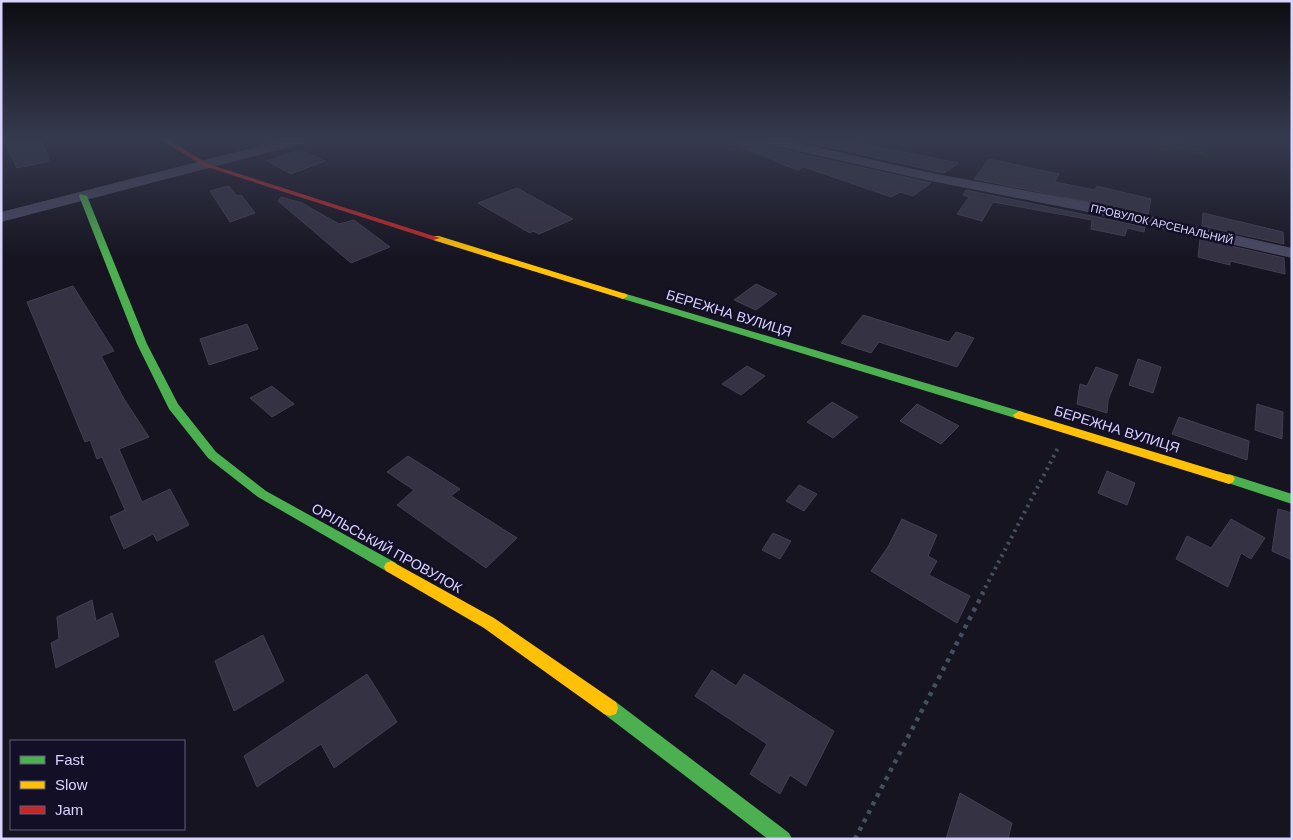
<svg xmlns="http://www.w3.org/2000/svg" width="1293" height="840" font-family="Arial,sans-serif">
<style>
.green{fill:#132c2d}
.building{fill:#343243;stroke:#433f54}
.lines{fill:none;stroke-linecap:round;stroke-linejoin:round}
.path-far1{stroke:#44505f;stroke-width:4;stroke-dasharray:2.5 4.5;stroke-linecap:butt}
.path{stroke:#44505f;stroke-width:4.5;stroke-dasharray:4 5.5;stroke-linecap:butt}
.street{fill:#4a4962;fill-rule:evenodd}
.fast{fill:#4caf50;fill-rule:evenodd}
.slow{fill:#ffc107;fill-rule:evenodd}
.jam{fill:#c62828;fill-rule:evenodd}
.labels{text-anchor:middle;stroke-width:5;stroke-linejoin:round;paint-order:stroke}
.far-street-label{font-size:11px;fill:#d9d4ff;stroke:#130f26}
.street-label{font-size:14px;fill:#d9d4ff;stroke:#130f26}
</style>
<rect width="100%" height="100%" fill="#161421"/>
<!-- green -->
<path class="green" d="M1143,140C1161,140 1197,140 1208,157Z"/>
<!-- building -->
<path class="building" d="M4,140H41L50,161L17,168Z
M725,140H759L767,146L931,183L913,196L900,192L891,197L804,167L797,170Z
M796,140H843L959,163L944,173Z
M300,150L325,161L291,174L267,161Z
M989,159L1059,174L1055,182L1095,190L1097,186L1151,199L1148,214L974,179Z
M229,186L237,196L241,195L255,213L230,222L210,191Z
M517,188L573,219L539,234L533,231L530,233L478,203Z
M966,190L1145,227L1144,232L1127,228L1125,236L1091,229L1092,220L993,202L982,221L957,214L969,197L963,195Z
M281,197L302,203L339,224L354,220L390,247L351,263L278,201Z
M1203,213L1283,232L1284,244L1202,226Z
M1200,239L1284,258L1285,274L1230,261V265L1198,257Z
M756,284L777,294L756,310L734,300Z
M73,286L114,351L101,356L124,399L149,437L119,449L142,502L170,489L189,525L157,541L153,534L124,549L110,517L125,510L102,457L97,459L90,440L85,442L27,302Z
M863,315L949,342L956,332L974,338L957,367L879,342L871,353L841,343Z
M247,324L258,349L209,365L200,339Z
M1138,359L1161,367L1153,393L1129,385Z
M747,366L765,376L741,395L722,384Z
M1096,367L1118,375L1108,400L1107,413L1077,404L1080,384L1087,386Z
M272,386L294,404L272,417L250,398Z
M832,402L858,417L833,438L807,422Z
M917,404L959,426L941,444L900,421Z
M1257,404L1283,412L1282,439L1255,430Z
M1179,417L1249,441L1247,460L1172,434Z
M408,456L460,489L451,496L517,538L486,568L397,505L414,490L387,472Z
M1107,471L1135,483L1127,505L1098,493Z
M799,485L817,494L804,511L786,501Z
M1278,509L1292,513V560L1272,551Z
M902,519L937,535L928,556L937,561L929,575L970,596L957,623L871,571L888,547Z
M1231,519L1265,538L1251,559L1241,553L1228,587L1176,559L1187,536L1211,548Z
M773,533L791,541L780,559L762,550Z
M92,600L96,621L112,613L119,636L56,668L51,643L59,639L57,617Z
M263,635L284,681L234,711L215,661Z
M712,670L736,686L744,674L834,731L806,786L790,775L780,794L750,774L767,744L695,696Z
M367,674L397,722L334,768L321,744L257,787L244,756Z
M960,793L1012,823L1008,839H946Z"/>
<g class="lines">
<!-- path-far1 -->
<path class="path-far1" d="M982,594L1058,448"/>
<!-- path -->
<path class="path" d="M855,839L983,593"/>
<!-- street -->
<path class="street" d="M283,140H306L305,143L1,222V212Z
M761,140H786L926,172L1088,202L1292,248V258L1088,212L926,180L767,144Z"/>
<!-- fast -->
<path class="fast" d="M80,194L87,196L147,344L178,404L216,452L266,491L396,563L398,567L396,571L391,573L386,571L258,497L208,458L169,409L137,344L79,196Z
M623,293L1023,412L1025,415L1019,419L1015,418L620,298L618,296Z
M1229,474L1292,494V504L1225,482L1223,479L1225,476Z
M610,700L616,702L789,833L792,839H768L604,714L602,708L604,702Z"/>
<!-- slow -->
<path class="slow" d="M433,236H439L626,294L628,296L623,299L620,298L433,240Z
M1019,411L1233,476L1235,479L1233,482L1229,484L1015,418L1013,415Z
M391,561L494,618L616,702L618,708L616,714L610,716L604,714L484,628L386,571L384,567L386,563Z"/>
<!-- jam -->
<path class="jam" d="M161,140H169L208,164L440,238L433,240L204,166Z"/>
</g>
<!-- sky -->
<linearGradient id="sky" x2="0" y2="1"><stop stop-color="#0c0b12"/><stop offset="0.54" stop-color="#363a4e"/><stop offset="1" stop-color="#363a4e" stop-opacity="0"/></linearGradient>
<rect width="1293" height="258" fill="url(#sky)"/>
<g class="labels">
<!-- far-street labels -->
<g class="far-street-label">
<text transform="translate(1162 224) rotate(13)" y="4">ПРОВУЛОК АРСЕНАЛЬНИЙ</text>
</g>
<!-- street labels -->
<g class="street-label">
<text transform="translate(729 313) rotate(17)" y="5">БЕРЕЖНА ВУЛИЦЯ</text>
<text transform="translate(1117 429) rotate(17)" y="5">БЕРЕЖНА ВУЛИЦЯ</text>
<text transform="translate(387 548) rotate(29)" y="5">ОРІЛЬСЬКИЙ ПРОВУЛОК</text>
</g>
</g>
<!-- border -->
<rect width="1293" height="840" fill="none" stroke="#d9d4ff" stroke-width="5"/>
<!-- legend -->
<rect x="10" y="740" width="175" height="90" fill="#130f26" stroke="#625e7d"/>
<rect x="20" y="756" width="25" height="8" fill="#4caf50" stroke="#625e7d"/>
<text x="55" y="765" font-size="15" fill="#d9d4ff">Fast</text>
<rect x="20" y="781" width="25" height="8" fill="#ffc107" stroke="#625e7d"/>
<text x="55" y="790" font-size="15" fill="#d9d4ff">Slow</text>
<rect x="20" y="806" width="25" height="8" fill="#c62828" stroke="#625e7d"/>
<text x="55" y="815" font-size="15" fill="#d9d4ff">Jam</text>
</svg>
